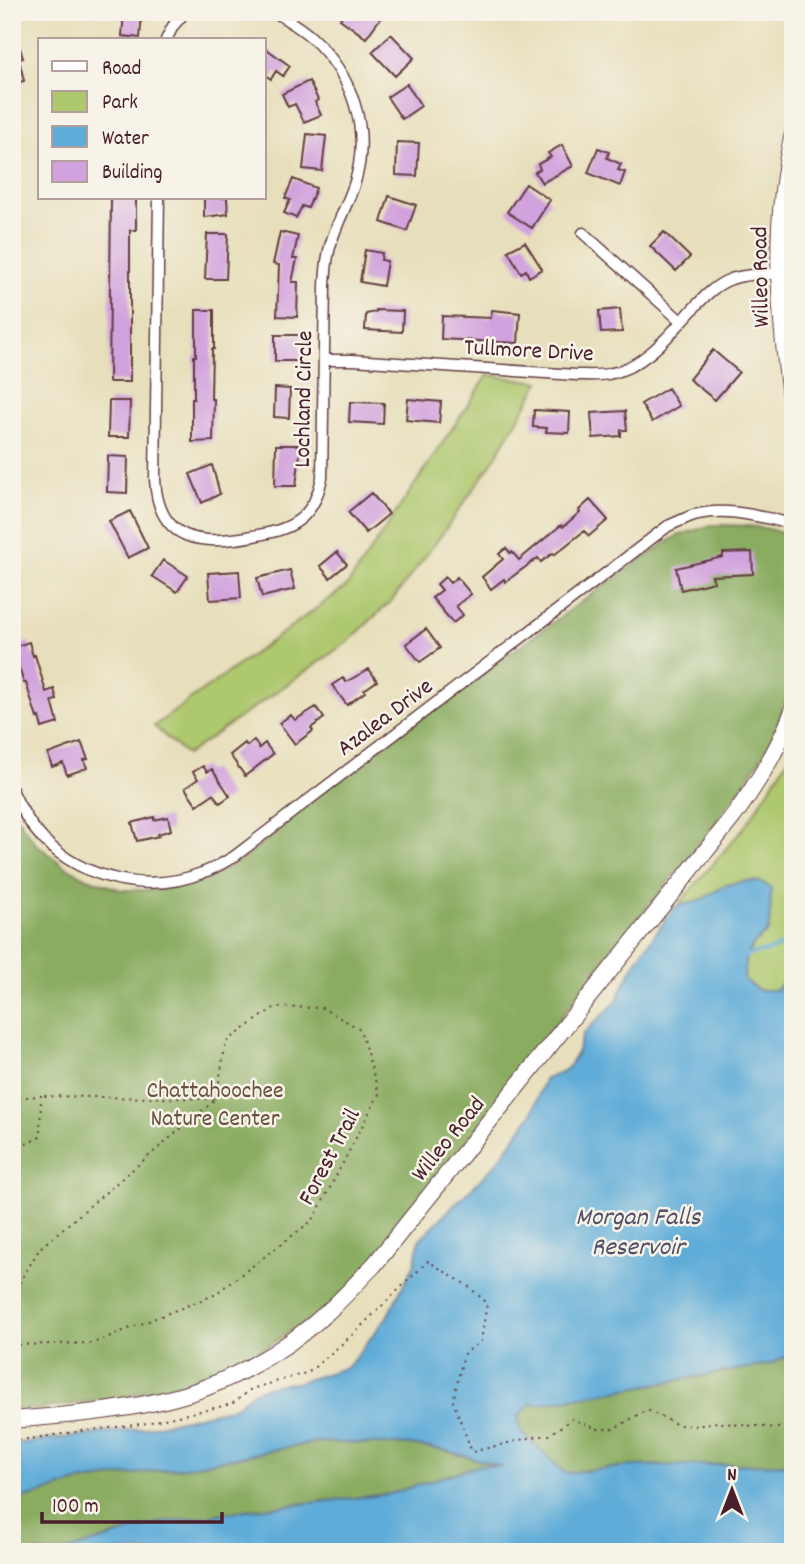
<svg xmlns="http://www.w3.org/2000/svg" width="805" height="1564" font-family="Dekko,sans-serif">
<style>
.green{fill:#aec86e;stroke:#7c744c;stroke-width:2}
.forest{fill:#8aac61;stroke:#6a6646;stroke-width:2}
.water{fill:#5eacd8;stroke:#546682;stroke-width:2}
.lines{fill:none;stroke-linecap:round;stroke-linejoin:round}
.stream{stroke:#5eacd8;stroke-width:3.5}
.building{fill:#d1a2dd}
.street-casing{stroke:#623c41;stroke-width:13}
.secondary-casing{stroke:#623c41;stroke-width:18}
.path{stroke:#623c41;stroke-width:2;stroke-dasharray:2 5;stroke-linecap:butt}
.street{stroke:#fff;stroke-width:10}
.secondary{stroke:#fff;stroke-width:16}
.labels{text-anchor:middle;stroke-width:5;stroke-linejoin:round;paint-order:stroke}
.street-label{font-size:24px;fill:#4a1f2b;stroke:#f7f3e8}
.park-label{font-size:24px;fill:#68523f;stroke:#f7f3e8}
.water-label{font-size:26px;font-style:italic;fill:#515068;stroke:#f7f3e8}
</style>
<rect width="100%" height="100%" fill="#f7f3e8"/>
<filter id="ink" filterUnits="userSpaceOnUse"><feTurbulence type="fractalNoise" baseFrequency=".0143" numOctaves="2"/><feDisplacementMap in="SourceGraphic" scale="14" xChannelSelector="R" yChannelSelector="G"/><feConvolveMatrix kernelMatrix="1 2 1 2 8 2 1 2 1" color-interpolation-filters="sRGB"/></filter>
<filter id="wash" filterUnits="userSpaceOnUse"><feTurbulence type="fractalNoise" baseFrequency=".00686" numOctaves="4" result="noise"/><feDisplacementMap in="SourceGraphic" scale="28" xChannelSelector="R" yChannelSelector="G"/><feGaussianBlur stdDeviation="1.57" result="paint"/><feColorMatrix in="noise" values="0 0 0 0 0 0 0 0 0 0 0 0 0 0 0 0 0 1.4 0 .05"/><feComposite in="paint" operator="in"/></filter>
<g filter="url(#wash)">
<rect width="100%" height="100%" fill="#e7dfbb"/>
<!-- green -->
<path class="green" d="M488,375L540,382L493,461L440,537L393,599L349,641L186,755L154,726L347,586Z
M793,751V967L777,990H758L744,979L745,961L753,945L768,931L770,915L771,888L761,882L747,881L726,885L699,901L677,906L747,824Z"/>
<!-- forest -->
<path class="forest" d="M711,525C733,525 778,524 793,541V682L771,743L741,788L703,840L601,964L374,1265L349,1295L266,1347L199,1379L128,1396L33,1410L12,1409V811L36,844L64,866L85,877L121,890H159L202,881L228,868L252,853L325,787L620,574L677,536Z
M793,1353V1464L632,1466L565,1473L520,1432L519,1415L531,1404H539L771,1364Z
M316,1442L410,1445L444,1450L509,1469L480,1465L390,1494L247,1510L154,1524L64,1552H12V1502L78,1482L191,1466Z"/>
<!-- water -->
<path class="water" d="M747,881L761,882L771,888L770,915L768,931L753,945L745,961L744,979L758,990H777L793,967V1353L771,1364L539,1404H531L519,1415L518,1424L521,1432L565,1473L632,1466L793,1464V1552H64L154,1524L247,1510L390,1494L480,1465L503,1467L444,1450L410,1445L316,1442L191,1466L78,1482L12,1502V1444L145,1428L233,1408L255,1391L267,1387L281,1384L296,1383L348,1367L387,1317L415,1263L419,1240L495,1165L531,1115L544,1080L567,1069L577,1053L583,1034L616,1002L631,970L645,948L672,911L677,906L699,901L726,885Z"/>
<g class="lines">
<!-- stream -->
<path class="stream" d="M746,957L748,955L772,950L793,939"/>
</g>
<g id="blocks">
<!-- building -->
<path class="building" d="M124,12H142L140,38L122,36Z
M345,12H377L382,16L366,38L340,19Z
M391,34L414,58L395,76L372,52Z
M12,46H16L17,49L20,48L23,58L19,59L24,81L12,84Z
M264,47L290,66L283,76L276,71L271,79L264,74Z
M309,81L318,100L315,102L321,115L304,122L295,104L288,107L282,94Z
M407,84L421,106L402,119L387,97Z
M307,134L326,136L322,171L303,169Z
M397,142L419,143L417,176L396,175Z
M562,145L573,166L542,183L535,172L540,169L538,164L551,157L548,153Z
M598,148L609,152L607,158L621,164L618,170L625,172L620,186L588,173Z
M293,179L316,188L308,208L302,206L296,218L284,213L290,200L285,198Z
M526,184L550,200L532,228L507,212Z
M389,196L416,205L407,231L381,222Z
M111,198H136V230H130V382H109Z
M204,198H227L228,214L204,217Z
M280,232L298,236L293,259H297L292,282H298L297,317L277,316L279,265L273,264Z
M664,232L690,257L676,271L650,246Z
M207,234H228L226,279H205Z
M525,242L542,269L529,277L526,270L521,273L508,251Z
M365,250L382,253L381,260L387,261L383,286L360,282Z
M620,309L622,332L601,333L599,311Z
M196,310H214V349H212L211,399H214L213,441L192,442V399H194V356H196Z
M376,310L403,311L402,332L365,330L366,314L376,312Z
M492,310L520,313L518,343L441,339L442,316L491,318Z
M275,335H301L300,361H275Z
M713,350L739,372L715,400L689,379Z
M275,388L290,389L289,418L274,417Z
M668,388L679,406L652,422L641,404Z
M408,399L441,402L439,423L406,420Z
M109,401H130L129,437H108Z
M350,402L384,403L383,424L349,422Z
M534,410L570,412L569,433L546,432L547,428L533,427Z
M625,411L627,430H621V436L593,438L591,413Z
M276,445H301L296,486H275Z
M108,456L128,457L127,493L107,492Z
M212,465L220,494L202,503L190,474Z
M371,493L389,514L366,533L348,512Z
M590,500L608,520L589,536L584,531L554,555L553,553L541,562L538,558L505,582L504,579L491,589L482,577L503,559L499,554L506,548L510,553L512,552L519,560L561,525L563,527L580,512L579,510Z
M130,511L148,548L128,558L109,521Z
M337,552L347,564L330,578L320,566Z
M752,552L753,574L712,576L714,582L681,590L676,568L723,557V553Z
M163,560L188,576L177,592L152,576Z
M290,570L295,589L262,597L257,578Z
M239,571L241,598L210,600L208,573Z
M445,577L450,583L457,577L471,594L456,606L463,615L453,623L432,598L442,590L437,584Z
M426,629L440,648L420,662L406,644Z
M29,642L33,656L35,655L46,692L54,689L57,700L52,701L58,723L42,728L39,717L37,718L26,683H24L17,661L19,660L14,647Z
M369,669L377,681L364,690L365,692L347,705L332,685L343,678L346,682Z
M316,707L324,718L311,728L313,731L295,744L279,723L291,715L295,720Z
M254,740L259,748L265,743L273,754L245,776L230,755L245,743L247,746Z
M81,742L88,759L84,760L87,768L67,775L63,763L52,767L48,754Z
M203,766L207,772L212,769L230,796L220,803L213,794L197,805L185,788L198,779L193,772Z
M154,817V820L168,817L171,830L158,834L159,836L137,841L132,823Z"/>
</g>
</g>
<g filter="url(#ink)">
<use href="#blocks" fill-opacity="0" stroke="#623c41" stroke-width="2"/>
<g class="lines">
<defs>
<path id="street" d="M166,40L173,26L185,12
M159,198L155,479C158,543 202,546 253,536C269,533 286,530 299,520C313,509 318,495 322,478L325,285C326,269 327,253 333,237C339,219 349,201 355,182C371,128 352,74 311,37C300,27 287,20 275,12
M583,233L682,322
M324,360H353L576,375C586,375 598,376 608,374C644,368 670,334 693,309C704,297 715,285 731,279C746,274 763,274 779,274
M12,790C20,808 30,825 43,839C84,880 149,894 202,873C214,869 225,862 235,856L668,526C676,523 685,518 694,515C727,506 760,517 793,524"/>
<path id="secondary" d="M793,134C770,229 780,324 793,419
M12,1420C72,1415 151,1409 207,1387C252,1369 297,1341 333,1307C347,1294 360,1279 374,1265L733,817C757,784 778,750 793,711"/>
</defs>
<!-- street casing -->
<use href="#street" class="street-casing"/>
<!-- secondary casing -->
<use href="#secondary" class="secondary-casing"/>
<!-- path -->
<path class="path" d="M12,1098L41,1096L40,1137L12,1151
M12,1295L40,1248L216,1099L41,1096
M12,1345L93,1343L214,1295L313,1220L379,1094L360,1029L322,1008L275,1007L226,1042L216,1099
M12,1440L29,1439L83,1431L142,1424L232,1404L251,1389L309,1372L350,1337L428,1261L468,1286L487,1303L481,1341L464,1354L453,1401L472,1452L528,1438L549,1435L572,1419L598,1429H613L647,1410L678,1425L698,1426L713,1422L776,1428L793,1427"/>
<!-- street -->
<use href="#street" class="street"/>
<!-- secondary -->
<use href="#secondary" class="secondary"/>
</g>
</g>
<g class="labels">
<!-- street labels -->
<g class="street-label">
<text transform="translate(759 277) rotate(-91)" y="8">Willeo Road</text>
<text transform="translate(529 349) rotate(3)" y="8">Tullmore Drive</text>
<text transform="translate(302 399) rotate(-89)" y="8">Lochland Circle</text>
<text transform="translate(384 716) rotate(-37)" y="8">Azalea Drive</text>
<text transform="translate(447 1138) rotate(-51)" y="8">Willeo Road</text>
<text transform="translate(328 1156) rotate(-62)" y="8">Forest Trail</text>
</g>
<!-- park labels -->
<g class="park-label">
<text x="215" y="1097">Chattahoochee<tspan x="215" dy="28">Nature Center</tspan></text>
</g>
<!-- water labels -->
<g class="water-label">
<text x="638" y="1224">Morgan Falls<tspan x="638" dy="30">Reservoir</tspan></text>
</g>
</g>
<!-- margin -->
<rect width="805" height="1564" fill="none" stroke="#f7f3e8" stroke-width="42"/>
<!-- legend -->
<rect x="38" y="38" width="228" height="161" fill="#f7f3e8" stroke="#b29e9c" stroke-width="2"/>
<rect x="52" y="61" width="35" height="10" fill="#ffffff" stroke="#b29e9c" stroke-width="2"/>
<text x="102" y="74" font-size="21" fill="#4a1f2b">Road</text>
<rect x="52" y="91" width="35" height="21" fill="#aec86e" stroke="#b29e9c" stroke-width="2"/>
<text x="102" y="108" font-size="21" fill="#4a1f2b">Park</text>
<rect x="52" y="126" width="35" height="21" fill="#5eacd8" stroke="#b29e9c" stroke-width="2"/>
<text x="102" y="144" font-size="21" fill="#4a1f2b">Water</text>
<rect x="52" y="161" width="35" height="21" fill="#d1a2dd" stroke="#b29e9c" stroke-width="2"/>
<text x="102" y="178" font-size="21" fill="#4a1f2b">Building</text>
<!-- north arrow -->
<g transform="translate(732 1490)" stroke="#f7f3e8" stroke-width="5" paint-order="stroke">
<path d="M0-5L12 26L0 18L-12 26Z" fill="#4a1f2b"/>
<text y="-10" font-size="19" font-weight="bold" text-anchor="middle" fill="#4a1f2b">N</text>
</g>
<!-- scale -->
<path d="M42 1512v10h180v-10" fill="none" stroke="#4a1f2b" stroke-width="3.5"/>
<text x="52" y="1512" font-size="21" fill="#4a1f2b" stroke="#f7f3e8" stroke-width="5" paint-order="stroke">100 m</text>
</svg>
